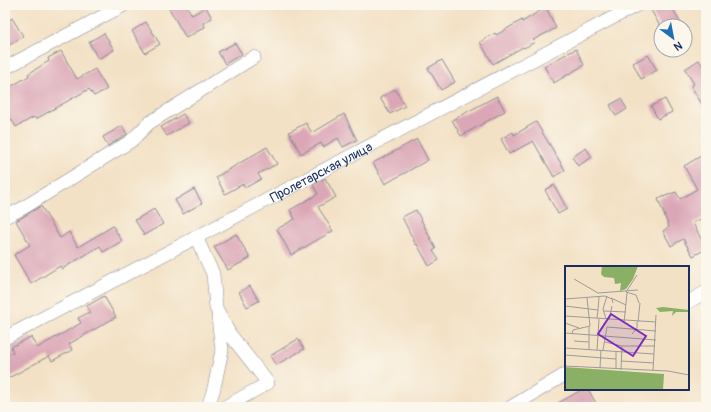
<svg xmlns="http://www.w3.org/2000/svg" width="711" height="412" font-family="Pangolin,sans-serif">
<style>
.building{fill:#dba7b7}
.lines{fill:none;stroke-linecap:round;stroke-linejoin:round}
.street-casing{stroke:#878892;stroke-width:14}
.street{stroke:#fff;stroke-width:13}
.labels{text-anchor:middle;stroke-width:3;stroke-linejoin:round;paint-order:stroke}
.street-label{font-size:13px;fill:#1b2f5e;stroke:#fbf7ec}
.inset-road{fill:none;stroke:#9d9a9c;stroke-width:1}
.view{fill:#7b2cbf;fill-opacity:0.15;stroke:#7b2cbf;stroke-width:2}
.inset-edge{fill:none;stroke:#1b2f5e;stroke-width:2}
</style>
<rect width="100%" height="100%" fill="#fbf7ec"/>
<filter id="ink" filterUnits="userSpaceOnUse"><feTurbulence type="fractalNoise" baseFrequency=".025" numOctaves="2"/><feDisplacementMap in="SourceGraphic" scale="8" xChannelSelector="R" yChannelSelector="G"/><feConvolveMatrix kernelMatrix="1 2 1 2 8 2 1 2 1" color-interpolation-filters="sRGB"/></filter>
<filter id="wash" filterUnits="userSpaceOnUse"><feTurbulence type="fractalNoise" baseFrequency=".012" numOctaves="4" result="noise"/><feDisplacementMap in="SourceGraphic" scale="16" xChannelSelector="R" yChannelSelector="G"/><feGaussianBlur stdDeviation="0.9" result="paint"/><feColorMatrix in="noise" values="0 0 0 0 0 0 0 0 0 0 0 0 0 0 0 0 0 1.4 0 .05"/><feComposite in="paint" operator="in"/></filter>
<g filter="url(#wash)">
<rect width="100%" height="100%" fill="#f3e1c5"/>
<g id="blocks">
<!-- building -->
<path class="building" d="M167,5H186L192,15L206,7L212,18L203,23L205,27L186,38Z
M648,5H671L682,26H660Z
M546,7L556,28L533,40L535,42L524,48L523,47L493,64L480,42L495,33L496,35L522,20V22Z
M12,18L23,36L5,48V23Z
M146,22L160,44L145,53L132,31Z
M104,33L114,50L98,59L89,42Z
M235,43L242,54L225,64L218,52Z
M576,49L584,65L554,83L544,66Z
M61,51L77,79L95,69L107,89L94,96L89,89L36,119L34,117L16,127L5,109V90L29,76L28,74L49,61L48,58Z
M648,55L657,70L641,79L633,63Z
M442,60L455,82L441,90L428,68Z
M699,60L706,71V111L691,86L694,84L685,69Z
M395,89L405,106L390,114L380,98Z
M497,96L505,111L461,136L452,120Z
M621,99L627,109L616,116L610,105Z
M665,99L672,112L658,119L651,106Z
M183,114L189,123L167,136L161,127Z
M344,114L357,140L343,147L338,138L323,147L321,143L301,154L289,132L306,123L312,133Z
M536,122L565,170L554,177L533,141L509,154L501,139L513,132L514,135Z
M122,126L127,134L108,146L103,137Z
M417,139L428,160L385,184L373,163Z
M267,147L277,164L258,174L261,179L245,188L243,184L225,194L216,177Z
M586,148L592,157L578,166L572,157Z
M706,153V216L693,223L706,249L693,256L683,239L671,246L663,231L669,227L658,199L676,192L680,199L697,189L684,166Z
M325,178L336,197L318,207L333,231L291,255L277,229L295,219L290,210L318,194L313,185Z
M554,185L567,209L558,214L545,190Z
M194,189L202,203L183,214L175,200Z
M41,206L60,238L69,232L78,247L113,226L122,241L103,252L100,246L62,269L60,266L31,284L14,255L30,245L16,221Z
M154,209L163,224L144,235L135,220Z
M416,210L436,249L433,251L439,260L429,266L417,244L416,245L402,217Z
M236,234L250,258L228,270L214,247Z
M250,286L259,301L247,307L239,292Z
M104,296L116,317L69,344L72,350L52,361L49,356L5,380V356L13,352L11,347L31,337L37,348L81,323L78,318L90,312L87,306Z
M298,339L304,349L276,365L270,356Z
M583,389H588L598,407H551Z"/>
</g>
</g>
<g filter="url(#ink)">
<use href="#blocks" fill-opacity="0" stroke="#878892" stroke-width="1"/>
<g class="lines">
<defs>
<g id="street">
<path d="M5,68L124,5"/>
<path d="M5,217L23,208L131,141L149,123L254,57"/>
<path d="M196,237L213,274L216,308L229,333L268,383L225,407"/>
<path d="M688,302L706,292"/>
<path id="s1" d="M5,338L637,5"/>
<path d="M208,407L214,388L222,350L218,318"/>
<path d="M511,407L566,374"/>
</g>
</defs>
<!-- street casing -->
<use href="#street" class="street-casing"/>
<!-- street -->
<use href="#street" class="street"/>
</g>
</g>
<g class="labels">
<!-- street labels -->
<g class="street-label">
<text dy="5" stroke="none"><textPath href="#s1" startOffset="357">Пролетарская улица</textPath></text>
</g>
</g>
<!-- overview -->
<g transform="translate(565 266)">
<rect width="124" height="124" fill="#f3e1c5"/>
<path d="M37,0H73L68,13L61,23L55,25L56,17L50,18L49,12L39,11L36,8ZM98,41L124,44V46H111L107,50L108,45L95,46L91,42ZM0,101L99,108L98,124H0Z" fill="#8ab065"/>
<path class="inset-road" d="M72,9L61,26L71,29L74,37M9,13L33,27L73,24M46,32L61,39M0,33L40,30L47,33L48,37M0,40L33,44L32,52M33,44L34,31M39,45L61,46M0,50L91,56M41,53L38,43L42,30M44,54L47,40M73,56L75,37M0,57L14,62M59,57L62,27M0,67L91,74M7,68L8,64L25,60L22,32M67,68L72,62V56M9,75L24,76M40,76L57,80L56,104M57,80H90M0,82L89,88M24,83V61M32,84L34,53M38,84L42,61L91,65M0,89L51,93M56,95L89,97M0,100L103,105L124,109M35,102L36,84M51,103V85M88,105L91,49"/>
<path class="view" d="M46,48L81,70L68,90L33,68Z"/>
<rect width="124" height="124" class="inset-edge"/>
</g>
<!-- margin -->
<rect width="711" height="412" fill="none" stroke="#fbf7ec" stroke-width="20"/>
<!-- north arrow -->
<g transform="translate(673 38) rotate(148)"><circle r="19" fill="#fbf7ec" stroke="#a1a7b3"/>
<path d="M0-3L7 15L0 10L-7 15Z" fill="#1f6fb2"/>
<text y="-6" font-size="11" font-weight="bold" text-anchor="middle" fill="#1b2f5e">N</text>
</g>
</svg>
